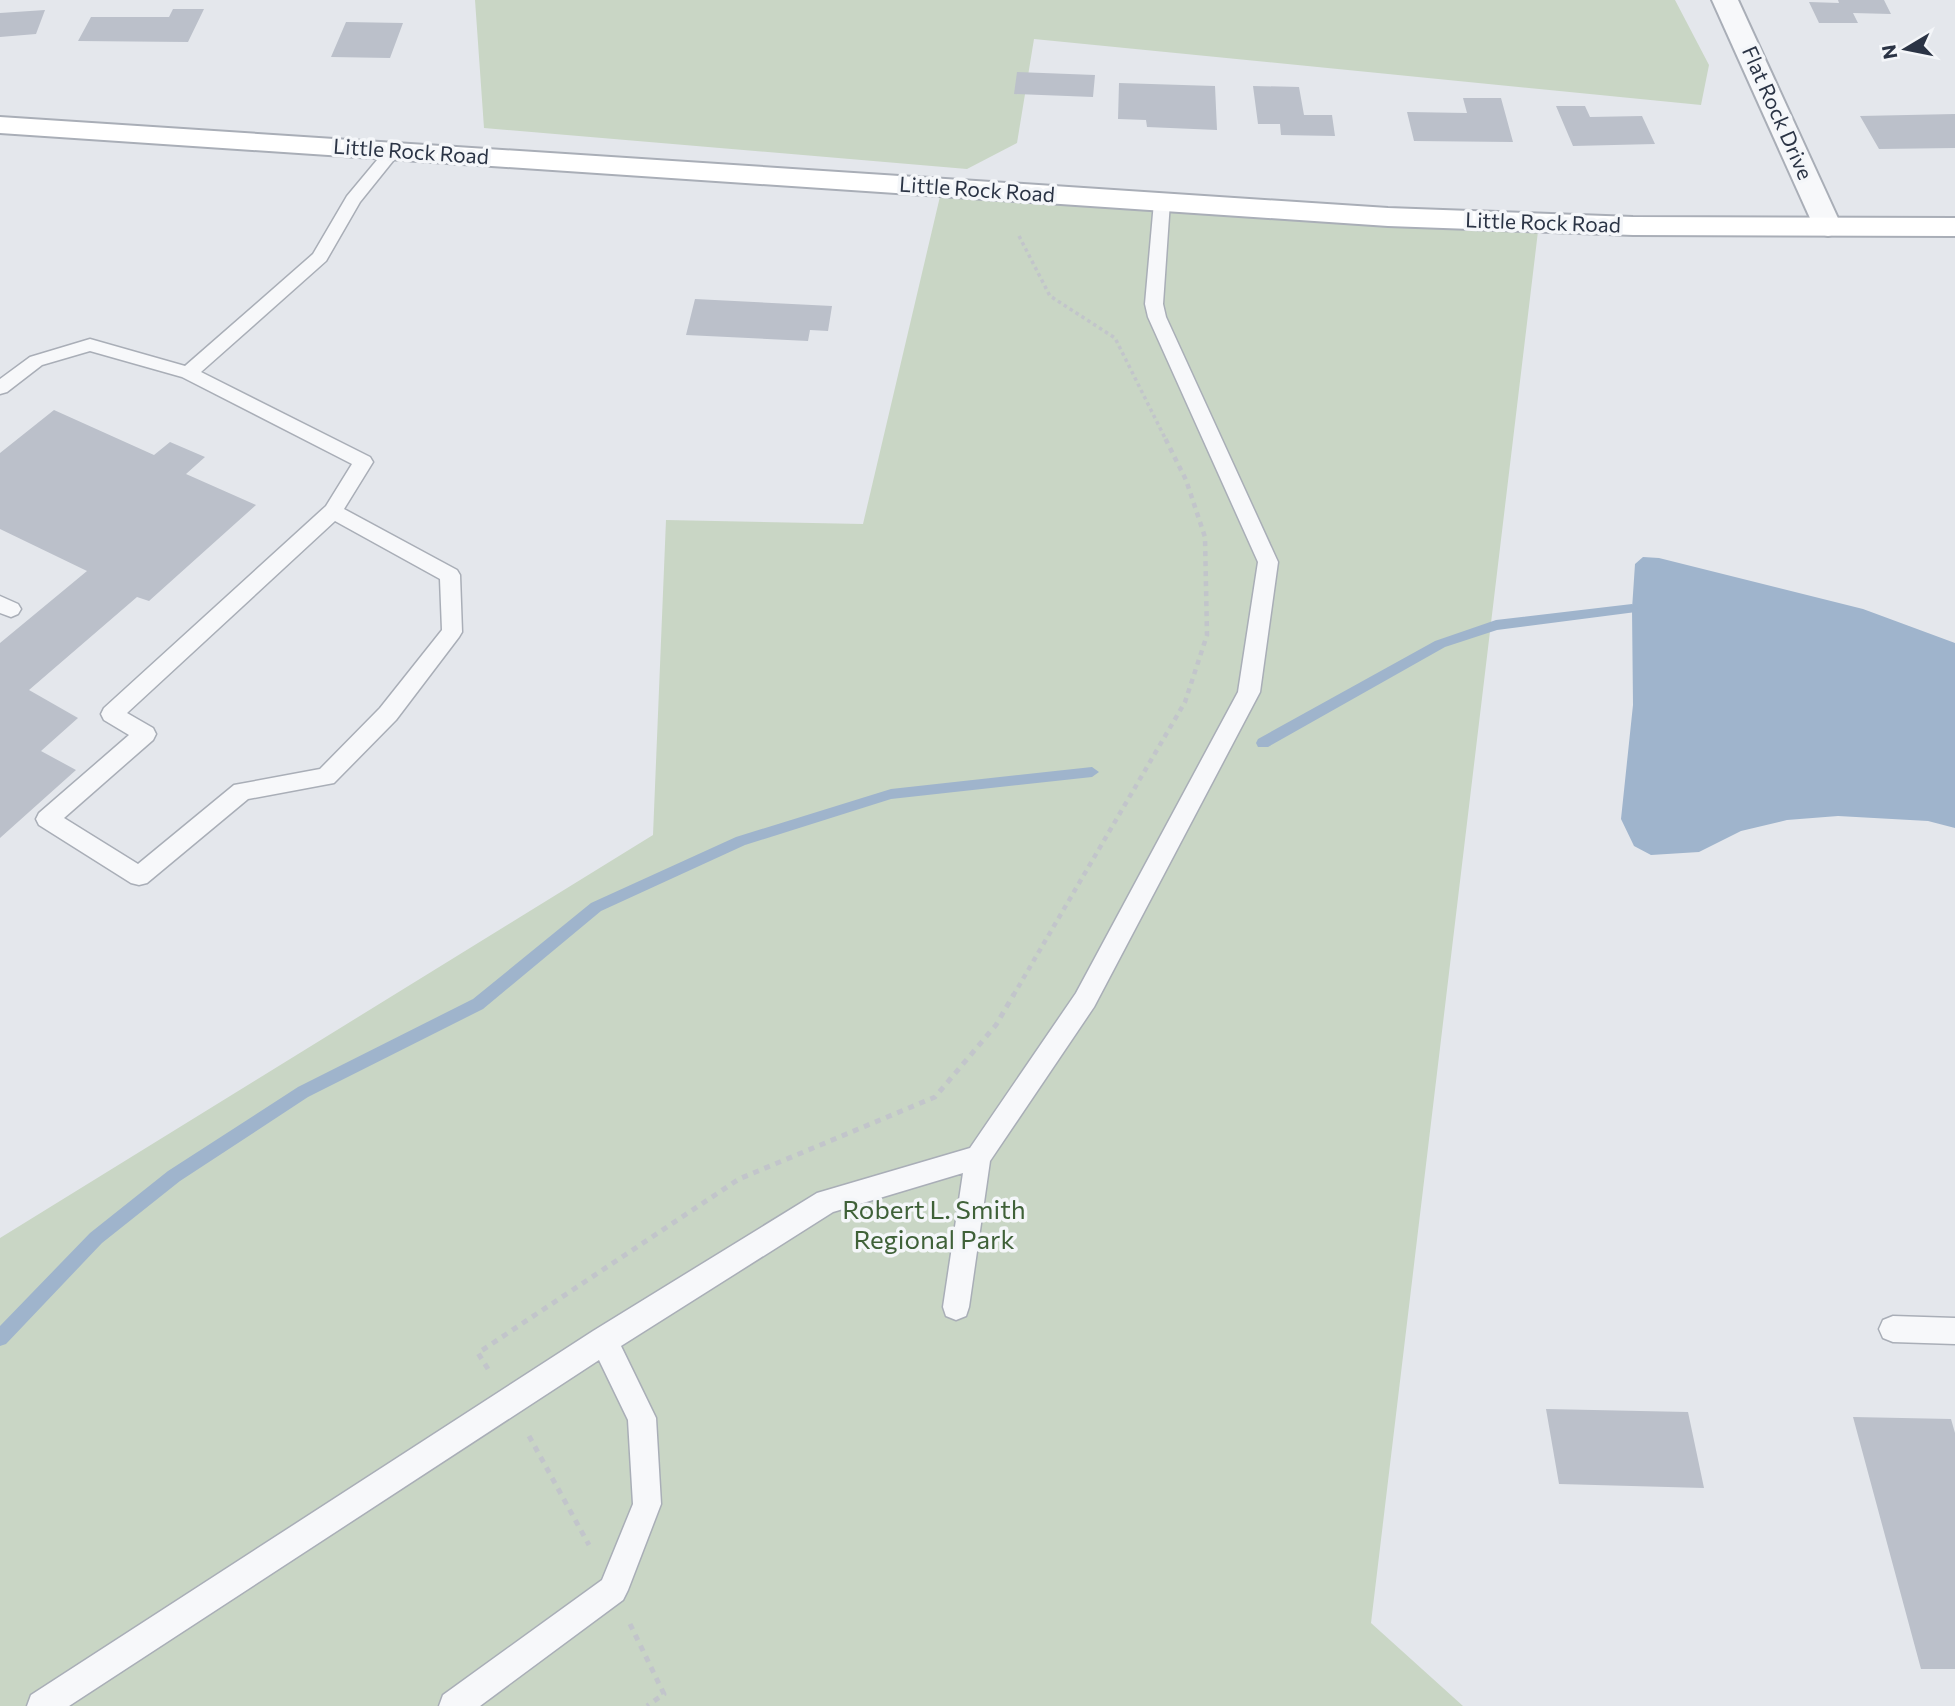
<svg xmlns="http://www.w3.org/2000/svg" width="1955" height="1706" font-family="Commissioner,sans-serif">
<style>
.green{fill:#c9d6c5}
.water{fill:#9fb4cc}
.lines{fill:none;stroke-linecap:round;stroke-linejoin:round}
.stream{fill:#9fb4cc;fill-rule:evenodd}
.building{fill:#bbc0ca}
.lane-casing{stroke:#a9aeb7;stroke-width:3}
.street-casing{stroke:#a9aeb7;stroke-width:4}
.secondary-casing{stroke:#a9aeb7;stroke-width:4}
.path-far2{stroke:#c2c5cb;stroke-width:3.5;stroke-dasharray:3.5 3.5;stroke-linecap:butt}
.path-far1{stroke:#c2c5cb;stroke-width:4.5;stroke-dasharray:5 5;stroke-linecap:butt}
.path{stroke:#c2c5cb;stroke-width:5;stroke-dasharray:6 6;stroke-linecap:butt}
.lane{fill:#f7f8fa;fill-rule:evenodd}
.street{fill:#f7f8fa;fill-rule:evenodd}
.secondary{fill:#fff;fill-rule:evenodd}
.labels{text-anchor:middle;stroke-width:7;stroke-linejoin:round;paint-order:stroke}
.far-street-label{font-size:21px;fill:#2b3445;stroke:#f4f6f9}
.park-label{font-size:26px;fill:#3f6138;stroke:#f4f6f9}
</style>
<rect width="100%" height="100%" fill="#e4e7ec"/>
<!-- green -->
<path class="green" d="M475,0H1675L1709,65L1701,105L1034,39L1017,143L967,169L484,128Z
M942,188L1539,223L1371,1623L1463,1706H0V1238L653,835L666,520L863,524Z"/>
<!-- water -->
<path class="water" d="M1643,557L1659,558L1863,609L1955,643V828L1928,821L1838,816L1787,820L1741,831L1699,852L1651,855L1634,846L1621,819L1633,705L1632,609L1635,564Z"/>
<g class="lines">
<!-- stream -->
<path class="stream" d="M1632,604L1638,609L1636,612L1497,630L1445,647L1268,747H1258L1256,743L1258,739L1435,641L1496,620Z
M1092,767L1099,772L1092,777L891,799L745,845L601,911L483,1009L308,1097L180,1181L102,1243L6,1344L0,1346V1326L90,1233L168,1171L298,1087L473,999L591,903L736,837L891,789Z"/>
</g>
<!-- building -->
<path class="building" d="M1838,0H1884L1891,14L1853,13L1858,23H1819L1809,2L1839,3Z
M173,9H204L188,42L78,41L91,17H169Z
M45,10L36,34L0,37V13Z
M346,22L403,23L390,58L331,57Z
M1017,72L1095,75L1093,97L1014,94Z
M1119,83L1215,86L1217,130L1147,127L1146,120L1118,119Z
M1253,86L1299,87L1304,115H1332L1335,136L1281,135L1280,124H1258Z
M1463,98H1501L1513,142L1414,141L1407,112L1467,113Z
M1556,106H1585L1590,117L1642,116L1655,144L1573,146Z
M1955,114V148L1879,149L1860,116Z
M695,299L832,306L828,331L810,330L808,341L686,335Z
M54,410L154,455L170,442L205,457L186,474L256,505L149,601L137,597L29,690L78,718L41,751L76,770L0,838V643L87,571L0,529V453Z
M1546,1409L1688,1412L1704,1488L1559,1484Z
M1853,1417L1951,1419L1955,1433V1669H1921Z"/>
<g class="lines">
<defs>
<path id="lane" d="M393,146L401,151L360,202L326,261L201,372L370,457L373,462L344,509L457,570L460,575L462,632L459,637L396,720L334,783L248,799L147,883L139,885L131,883L39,825L36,819L39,813L129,735L104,720L101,714L104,708L326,506L352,464L182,377L90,351L42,365L7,392L0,394V379L30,357L90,339L185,366L313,254L347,196L387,148ZM335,521L440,579L442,630L380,708L320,769L234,785L138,864L64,818L153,740L156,734L153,728L127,713Z
M1162,197L1170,202L1163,304L1166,317L1278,562L1260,692L1094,1007L990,1161L969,1307L966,1316L956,1320L946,1316L943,1307L963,1173L833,1212L621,1346L656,1418L661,1504L628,1590L623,1600L480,1706H439L443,1695L602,1580L633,1504L628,1420L599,1360L69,1706H27L31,1695L593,1331L817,1193L970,1148L1076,993L1238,692L1258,562L1148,317L1145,304L1154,202Z
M0,596L18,604L21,609L18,614L11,617L0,613Z
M1893,1316L1955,1318V1344L1893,1342L1883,1338L1879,1329L1883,1320Z"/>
<path id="street" d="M1712,0H1738L1842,227L1838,233L1828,236L1818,233L1814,227Z"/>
<path id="secondary" d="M0,117L1388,208L1633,217L1955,218V236L1633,235L1388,226L0,133Z"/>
</defs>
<!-- lane casing -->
<use href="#lane" class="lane-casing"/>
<!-- street casing -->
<use href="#street" class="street-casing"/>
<!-- secondary casing -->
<use href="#secondary" class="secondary-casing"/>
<!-- path-far2 -->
<path class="path-far2" d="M1019,236L1050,296L1115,338L1165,438"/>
<!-- path-far1 -->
<path class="path-far1" d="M1013,996L1185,702L1207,635L1205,537L1186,480L1164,436"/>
<!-- path -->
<path class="path" d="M488,1369L478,1353L739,1179L935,1097L996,1025L1014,994
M529,1436L589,1545
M630,1624L664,1694L647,1706"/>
<!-- lane -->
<use href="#lane" class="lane"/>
<!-- street -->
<use href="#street" class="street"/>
<!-- secondary -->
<use href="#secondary" class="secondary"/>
</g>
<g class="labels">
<!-- far-street labels -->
<g class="far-street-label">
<text transform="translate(1777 113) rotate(66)" y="7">Flat Rock Drive</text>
<text transform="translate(411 152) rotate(4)" y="7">Little Rock Road</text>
<text transform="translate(977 190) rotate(4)" y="7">Little Rock Road</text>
<text transform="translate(1543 223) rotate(2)" y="7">Little Rock Road</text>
</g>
<!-- park labels -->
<g class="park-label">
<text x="934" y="1219">Robert L. Smith<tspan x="934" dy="30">Regional Park</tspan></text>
</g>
</g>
<!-- north arrow -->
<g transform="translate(1906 49) rotate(260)" stroke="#f4f6f9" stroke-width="5" paint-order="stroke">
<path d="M0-5L12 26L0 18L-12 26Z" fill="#2b3445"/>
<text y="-10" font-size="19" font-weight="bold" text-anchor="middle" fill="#2b3445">N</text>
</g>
</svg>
